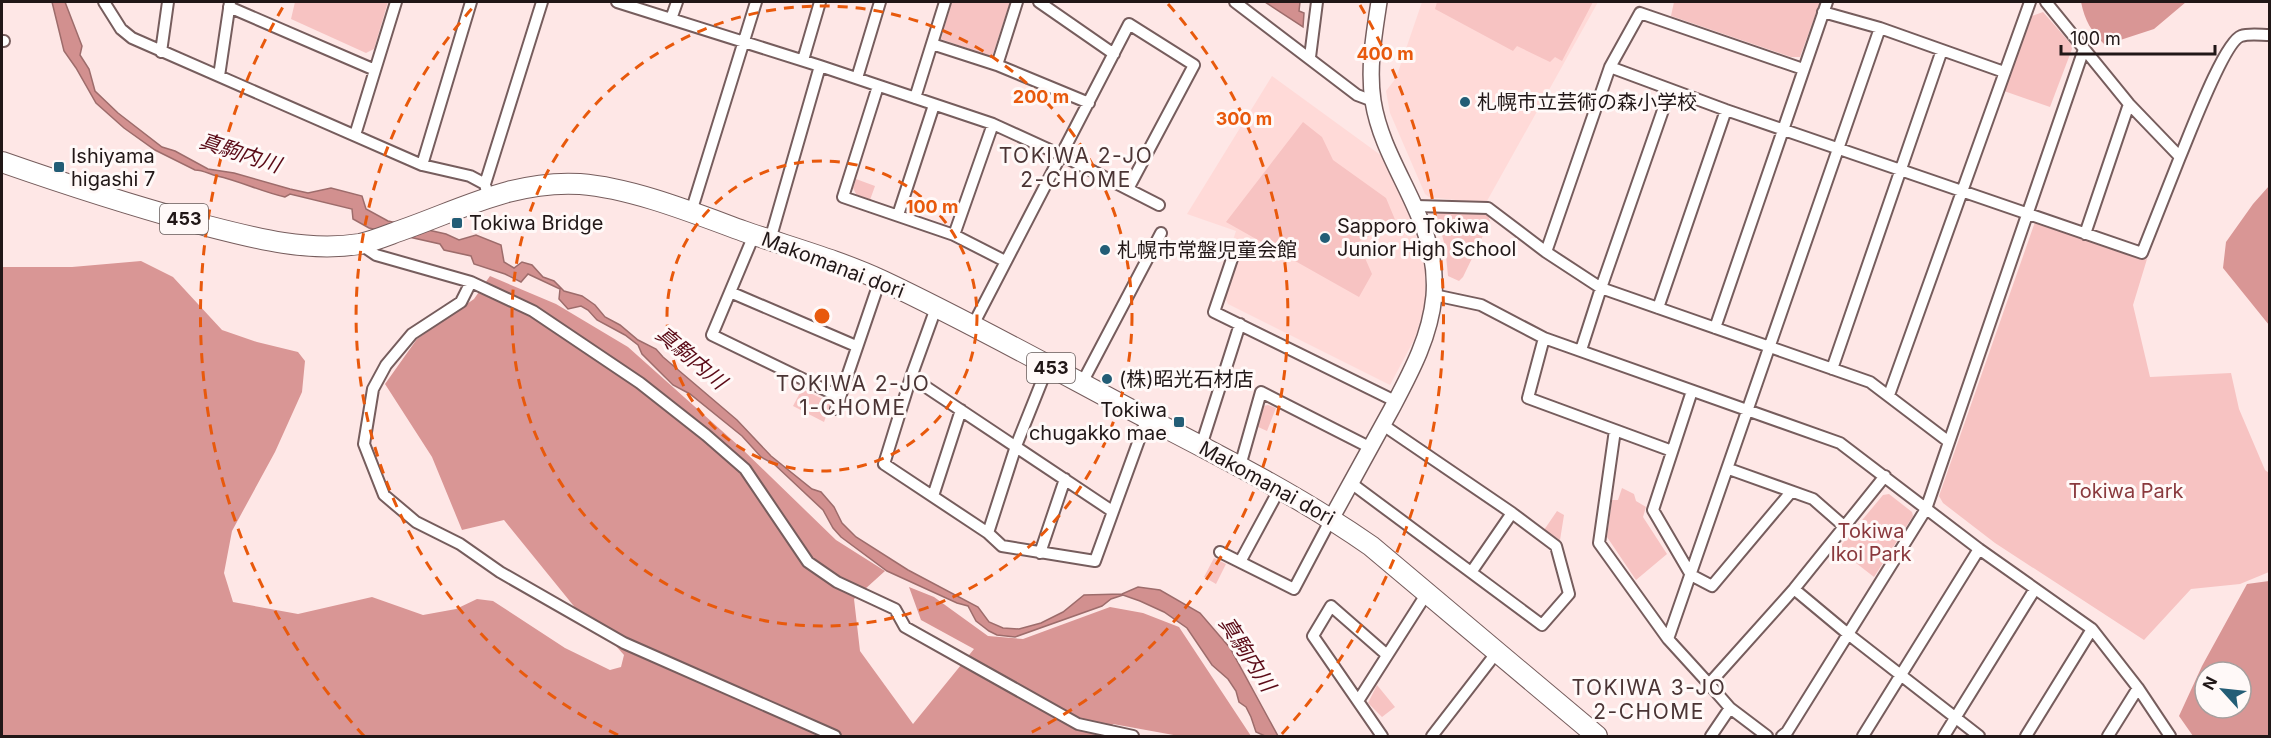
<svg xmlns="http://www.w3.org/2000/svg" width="2271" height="738" font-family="Inter,'Noto Sans JP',sans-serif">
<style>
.built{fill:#ffdad8}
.green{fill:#f7c3c2}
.forest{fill:#d99695;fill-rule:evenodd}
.water{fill:#d2908f;stroke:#9d6c6b;stroke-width:1.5}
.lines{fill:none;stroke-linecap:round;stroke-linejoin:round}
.street-casing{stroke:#765d5d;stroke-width:14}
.secondary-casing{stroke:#765d5d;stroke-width:18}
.highway-casing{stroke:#765d5d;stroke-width:22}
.street{stroke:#fff;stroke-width:10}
.secondary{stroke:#fff;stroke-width:15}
.highway{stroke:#fff;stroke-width:20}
.ring{fill:none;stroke:#e8590c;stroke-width:3;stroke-dasharray:10 8}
.poi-dot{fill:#235d76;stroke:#fff9f8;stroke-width:2}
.labels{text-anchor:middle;stroke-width:6;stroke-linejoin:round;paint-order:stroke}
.shield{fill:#fff9f8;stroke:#645b5a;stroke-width:1.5}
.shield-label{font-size:18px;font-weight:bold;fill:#211717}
.poi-label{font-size:20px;fill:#211717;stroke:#fff9f8;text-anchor:start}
.street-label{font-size:20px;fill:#211717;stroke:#fff9f8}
.park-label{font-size:20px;fill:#8a393d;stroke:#fff9f8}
.water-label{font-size:21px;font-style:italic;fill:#5a0a16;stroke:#fff9f8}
.neighbourhood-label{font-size:21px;letter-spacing:1.5px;fill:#4a3434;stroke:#fff9f8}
.centre{fill:#e8590c;stroke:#fff9f8;stroke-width:3}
.ring-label{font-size:18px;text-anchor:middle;font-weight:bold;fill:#e8590c;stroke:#fff9f8;stroke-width:6;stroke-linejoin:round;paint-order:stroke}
</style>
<rect width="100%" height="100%" fill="#fee7e6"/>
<!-- built -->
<path class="built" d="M1422,2H1598L1487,201L1482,203L1429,197L1425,194L1390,113L1386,91L1396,78Z
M1272,76L1386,159L1399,185L1425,263V305L1415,338L1390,385L1228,304L1225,297L1243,250L1231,246L1236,231L1187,214Z"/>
<!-- green -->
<path class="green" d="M295,2H388L374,49L366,53L291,19Z
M952,2H1010L992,57L941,39Z
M1437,2H1593L1562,61L1555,57L1550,62L1517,46L1513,51L1435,9Z
M1674,2H1820L1800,57H1791L1671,16Z
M2043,12L2071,44L2072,49L2050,107L2004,91L2032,16Z
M1303,122L1322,137L1333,160L1386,198L1396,222L1358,242L1372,274L1359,297L1226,222Z
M856,179L875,186L870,200L857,196L853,188Z
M1435,210L1488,215L1490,221L1463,277L1459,281L1448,276L1445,246Z
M2035,222L2147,259L2133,305L2150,377L2231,373L2239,409L2265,470L2269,473V572L2240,584L2191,589L2144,640L1995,543L1943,503L1939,496Z
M802,389L831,403L824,422L793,406Z
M1268,405L1276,408L1267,431L1256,426L1263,406Z
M1622,488L1634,494L1636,501L1646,507L1643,517L1667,554L1636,580L1607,537L1612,500H1618Z
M1889,494L1912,512L1913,516L1874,577L1838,549L1883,495Z
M1557,511L1564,515L1560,540L1544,530Z
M1214,558L1226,564L1216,584L1204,577Z
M1377,685L1395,707L1382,717L1368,703Z"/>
<!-- forest -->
<path class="forest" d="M2081,2H2186L2154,29L2105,45C2091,31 2085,21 2081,2Z
M2269,186V325L2223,268L2226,242L2253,204Z
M141,261L173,277L222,330L257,342L298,352L305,361L302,392L275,452L232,531L224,573L233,602L298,614L372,597L423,615L456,609L477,599L493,601L565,648L610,670L621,667L624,655L608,637L577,610L504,520L462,530L432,457L385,384L417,339L474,299L490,276L556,304L628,347L740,447L836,540L885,571L854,599L860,651L913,724L974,649L921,620L909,587L934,597L988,636L1023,639L1110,607L1143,613L1179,627L1251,736H1179L1113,724L1105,736H2V267H72Z
M2269,581V736H2193L2179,716L2202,666L2247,584ZM2205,672H2241V708H2205Z"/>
<!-- water -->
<path class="water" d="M52,2H65L82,46L80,55L89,69L95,91L118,113L162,147L175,151L208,169L234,173L290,189L308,193L331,188L362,196L366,209L388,221L446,234L459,240L476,235L501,245L504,262L514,268L522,262L532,265L543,277L554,281L564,291L582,296L595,305L605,317L620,325L638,340L656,349L663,357L737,420L771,456L812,489L821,492L834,507L842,523L856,537L908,570L978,607L989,622L1003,628L1019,629L1041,623L1063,612L1084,595L1122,594L1138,587L1160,590L1200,613L1230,648L1278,736H1265L1256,732L1251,717L1246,707L1239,702L1236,691L1228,679L1212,665L1187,628L1164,612L1140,601L1123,595L1111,599L1102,606L1015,637L997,635L989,631L976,621L968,606L957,603L887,571L841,537L833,528L823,510L774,464L761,457L742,436L690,394L673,385L642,354L638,345L625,335L597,320L588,310L581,306L568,309L559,299L560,289L528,274L521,282L505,274L474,264L471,256L444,250L440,244L369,228L353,219L352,209L290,194L285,197C262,192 240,181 217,176C209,174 203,170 195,170L155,150L124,128L96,103L76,68L64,51Z
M1265,2H1300L1299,11L1304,13L1303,27Z"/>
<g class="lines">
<defs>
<path id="street" d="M104,2L121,29L132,38L422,165L470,176L485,184L488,196
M617,2L820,66L993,124L1061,155L1159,205
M1039,2L1114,54
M1235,2L1357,95L1373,101
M229,7L375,70
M1823,12L1880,28L2004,72
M671,19L677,2
M2,41H4
M932,44L997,65L1089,103
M161,52L168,2
M1310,57L1317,2
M803,60L820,2
M997,65L1017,2
M1610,67L1726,110L2142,253L2180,157L2129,104L2046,2
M219,76L230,2
M857,78L880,2
M878,86L843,197L954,235L1005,261
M915,98L945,2
M355,135L396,2
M2180,157C2189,136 2224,42 2241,36C2249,33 2261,35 2270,35
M422,165L471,2
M485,184L542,2
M1416,206L1488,208L1546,252L1601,288L1870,382L1949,442
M691,212L756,2
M898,215L934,105
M2085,234L2129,104
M754,235L712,335L840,397
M954,235L993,124
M770,240L820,66
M360,244L376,255L471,282L533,311L640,383L706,435L745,469L808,562L837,582L895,609L905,627L1078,724L1133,736
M1546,252L1610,67L1640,13L1803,69
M1233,256L1214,312L1395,401
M471,282L461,302L412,334L386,365L373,389L364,444L384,495L416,522L460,544L500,572L624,643L835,736
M730,292L856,346
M1434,295L1481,305L1544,338L1840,443L1979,549L2092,629L2026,736
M936,308L911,377L884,464L988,533L1002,546L1095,561L1147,418
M1658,308L1726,110
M972,327L1129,24L1194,65L1128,189
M1715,328L1827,2
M1544,338L1528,398L1672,451
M1581,350L1601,288L1670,90
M1832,369L1942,50
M911,377L1112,511
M1082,383L1161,233
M1692,391L1653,510L1691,575L1712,586L1791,492
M1889,395L2030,2
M836,409L880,280
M1615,430L1599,543L1668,639L1709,684
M1201,446L1240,324
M1240,466L1261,392L1371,448
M1729,469L1813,499L1845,527
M1351,483L1542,625L1569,594L1556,546L1512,513L1383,425
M1280,488L1240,562L1294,589L1331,519
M933,496L961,410
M988,533L1016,446L1048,366
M1220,552L1240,562
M1040,553L1065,479
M1472,571L1512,513
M1794,589L1848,634L1979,736
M2092,629L2138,688L2170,736
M1668,639L1880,28
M1358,701L1427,593
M1382,736L1313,636L1331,606L1387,655
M1432,736L1497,652
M1711,736L1730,708
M1767,736L1730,708L1709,684L1794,589L1885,476
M1782,736L1787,732L1926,509L2084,49
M1863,736L1979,549
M1944,736L2035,589
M2108,736L2138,688"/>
<path id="secondary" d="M1331,519C1351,483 1371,447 1391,410C1410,374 1430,338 1434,296C1440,220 1384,170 1373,101C1368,68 1374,35 1379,2"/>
<path id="highway" d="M2,162C65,184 127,204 192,222C247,236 303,253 360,244C374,241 388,235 402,230C462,209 514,180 580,184C632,188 694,213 743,231C789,247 838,260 883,281C970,322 1054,369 1139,414C1218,455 1298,495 1371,546L1597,736"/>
</defs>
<!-- street casing -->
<use href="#street" class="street-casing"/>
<!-- secondary casing -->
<use href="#secondary" class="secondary-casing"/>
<!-- highway casing -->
<use href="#highway" class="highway-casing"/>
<!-- street -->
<use href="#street" class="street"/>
<!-- secondary -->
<use href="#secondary" class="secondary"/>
<!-- highway -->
<use href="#highway" class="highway"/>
</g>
<!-- distance rings -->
<g class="ring">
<circle cx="822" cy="316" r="155"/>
<circle cx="822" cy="316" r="310"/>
<path d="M618 735A466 466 0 0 1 476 4M1168 4A466 466 0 0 1 1026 735"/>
<path d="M364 736A621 621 0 0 1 284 5M1360 5A621 621 0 0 1 1280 736"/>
</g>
<!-- markers -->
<g class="poi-dot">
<circle cx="1465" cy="102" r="6"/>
<rect x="53" y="161" width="12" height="12" rx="3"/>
<rect x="451" y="217" width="12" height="12" rx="3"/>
<circle cx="1325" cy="238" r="6"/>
<circle cx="1105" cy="250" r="6"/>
<circle cx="1107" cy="379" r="6"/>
<rect x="1173" y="416" width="12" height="12" rx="3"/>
</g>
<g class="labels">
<!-- shield labels -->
<g class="shield">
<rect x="160" y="204" width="48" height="30" rx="4.5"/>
<rect x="1027" y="353" width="48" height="30" rx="4.5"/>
</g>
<g class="shield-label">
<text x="184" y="225">453</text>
<text x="1051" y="374">453</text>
</g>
<!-- poi labels -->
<g class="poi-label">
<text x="1477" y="109">札幌市立芸術の森小学校</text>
<text x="71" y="163">Ishiyama<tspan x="71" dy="23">higashi 7</tspan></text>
<text x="469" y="230">Tokiwa Bridge</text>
<text x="1337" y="233">Sapporo Tokiwa<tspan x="1337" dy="23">Junior High School</tspan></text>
<text x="1117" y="257">札幌市常盤児童会館</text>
<text x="1119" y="386">(株)昭光石材店</text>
<text x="1167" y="417" text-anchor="end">Tokiwa<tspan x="1167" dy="23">chugakko mae</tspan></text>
</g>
<!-- street labels -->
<g class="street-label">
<text transform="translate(833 265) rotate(21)" y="7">Makomanai dori</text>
<text transform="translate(1267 483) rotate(29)" y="7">Makomanai dori</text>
</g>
<!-- park labels -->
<g class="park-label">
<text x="2126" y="498">Tokiwa Park</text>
<text x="1871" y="538">Tokiwa<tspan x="1871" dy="23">Ikoi Park</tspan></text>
</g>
<!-- water labels -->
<g class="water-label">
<text transform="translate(240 153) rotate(18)" y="7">真駒内川</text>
<text transform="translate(691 358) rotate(40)" y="7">真駒内川</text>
<text transform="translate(1247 654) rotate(57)" y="7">真駒内川</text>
</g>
<!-- neighbourhood labels -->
<g class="neighbourhood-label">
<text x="1076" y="163">TOKIWA 2-JO<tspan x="1076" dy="24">2-CHOME</tspan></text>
<text x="853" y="391">TOKIWA 2-JO<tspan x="853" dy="24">1-CHOME</tspan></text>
<text x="1649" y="695">TOKIWA 3-JO<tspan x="1649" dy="24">2-CHOME</tspan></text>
</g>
</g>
<circle cx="822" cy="316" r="9" class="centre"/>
<g class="ring-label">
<text x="1385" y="60">400 m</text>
<text x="1041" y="103">200 m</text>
<text x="1244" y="125">300 m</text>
<text x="932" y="213">100 m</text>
</g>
<!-- border -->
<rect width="2271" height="738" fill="none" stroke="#211717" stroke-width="6"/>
<!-- north arrow -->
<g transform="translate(2223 690) rotate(297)"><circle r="28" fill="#fff9f8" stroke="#a69f9e" stroke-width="1.5"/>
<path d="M0-4.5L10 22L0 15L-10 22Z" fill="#235d76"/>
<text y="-9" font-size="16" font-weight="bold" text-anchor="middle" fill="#211717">N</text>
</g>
<!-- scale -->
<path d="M2061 45v9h154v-9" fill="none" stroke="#211717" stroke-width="3"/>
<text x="2070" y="45" font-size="18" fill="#211717" stroke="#fff9f8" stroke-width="4.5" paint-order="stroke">100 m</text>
</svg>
